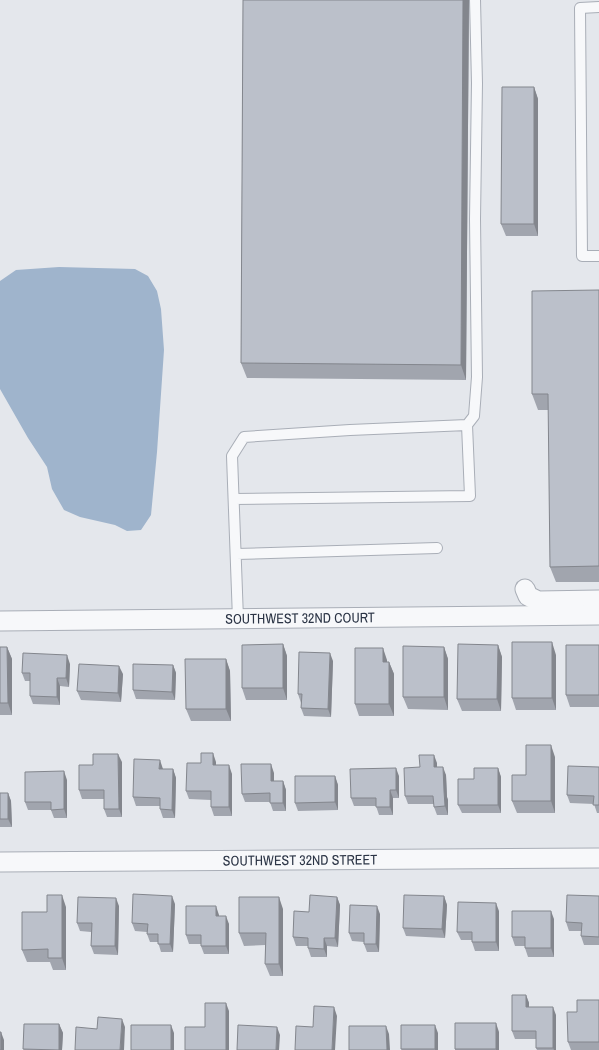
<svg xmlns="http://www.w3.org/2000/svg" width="599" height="1050" font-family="'Archivo Narrow',sans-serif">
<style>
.water{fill:#9fb4cc}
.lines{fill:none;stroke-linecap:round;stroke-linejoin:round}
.lane-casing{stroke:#a9aeb7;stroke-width:12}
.street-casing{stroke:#a9aeb7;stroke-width:21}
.lane{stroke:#f7f8fa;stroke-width:10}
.street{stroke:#f7f8fa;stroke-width:19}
.wall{fill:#a1a5ae}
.shaded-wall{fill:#83868d}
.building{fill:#bbc0ca;stroke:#83868d}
.labels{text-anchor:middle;stroke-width:3;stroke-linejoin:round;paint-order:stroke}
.street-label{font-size:14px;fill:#2b3445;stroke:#f4f6f9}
</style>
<rect width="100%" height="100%" fill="#e4e7ec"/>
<!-- water -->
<path class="water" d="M59,267L135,269L148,276L157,291L161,309L164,350L157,452L151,515L141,530L127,531L115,525L80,517L64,510L52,489L47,467L28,438L0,389V281L16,270Z"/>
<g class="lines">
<defs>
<path id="lane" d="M599,7L580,8L582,256H599
M234,499L470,496L467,425
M236,554L437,548
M238,619L232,456L244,437L350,430L467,425L474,416L477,377L475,219L477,83L475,0"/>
<g id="street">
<path d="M525,589L528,596L538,601L599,600"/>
<path id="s1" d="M0,621L599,615"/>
<path id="s2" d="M0,862L599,858"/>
</g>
</defs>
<!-- lane casing -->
<use href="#lane" class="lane-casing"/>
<!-- street casing -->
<use href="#street" class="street-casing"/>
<!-- lane -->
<use href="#lane" class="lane"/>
<!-- street -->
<use href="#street" class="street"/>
</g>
<!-- wall -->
<path class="wall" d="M243,0H469L466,380L247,378L241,363Z
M534,87L538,99V236H506L501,224Z
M599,290V582H556L550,567L549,410H538L532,394Z
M283,644L287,656V700H246L242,688Z
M498,645L502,657L501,711H462L457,699Z
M599,645V707H570L566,695Z
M0,647H7L12,659V715H0Z
M444,647L448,659V710L408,709L403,697Z
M556,655V710H516L512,698Z
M226,659L230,671L231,721H191L186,709Z
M387,660V662H389L394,674V716H359L355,704Z
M333,661L331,717L304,716L301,708V703L298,694Z
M70,664L69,687L60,686V705L33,704L30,696V681H25L22,673Z
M173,665L176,673L175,700L136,699L133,690Z
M123,674L121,702L81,700L77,691Z
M555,757V813H517L512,801L526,775Z
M122,762V817H107L104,809V799H82L79,790L93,765Z
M216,762V765L232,774V816H214L211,807V800L189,799L186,791L201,763Z
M437,763V767L446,775L447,797L448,800V815H437L434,807V804H408L405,796L420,767Z
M599,767V813H597L594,804L570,803L567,795Z
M498,768L501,777V813H462L458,805L474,779Z
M163,769H173L176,778L175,818H163L160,809V806H136L133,797Z
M274,773V781H283L286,790V811H273L270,802H245L242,794Z
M335,776L338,785V810L298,811L295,803Z
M399,776V798H393V815H379L376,806H354L351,798Z
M67,780V818H54L51,810H28L25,802Z
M0,793H8L11,801L12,827H0Z
M444,896L447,905L445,938L406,936L403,928Z
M599,896V945H584L581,936L582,931H569L566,922Z
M337,897L340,905L338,947L327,946V957H311L308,948V946H296L293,937L309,912Z
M175,904L173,952H161L158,942H150L147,934V932L135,931L132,923Z
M119,906L118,955L94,954L91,946V932L80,931L77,923Z
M66,907V970H53L50,962H27L22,950L47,912Z
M283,909V976H270L265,964V945L244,946L239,933Z
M499,911V951H475L472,942V940H461L457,932Z
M380,914L379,952H367L364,944V942L352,941L349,933Z
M219,915V916L229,924V954H204L201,946V944H189L186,935Z
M554,919V957H528L525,948V946H515L512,937Z
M526,995L529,1003V1007L556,1015V1050H537L536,1048V1039H515L512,1031Z
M599,1000V1050H571L568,1042L577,1012Z
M59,1024L63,1033L62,1050H24L23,1049Z
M499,1032V1050H455V1049Z
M438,1033V1050H402L401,1049Z"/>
<!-- shaded-wall -->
<path class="shaded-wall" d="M463,0H469L466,380L461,365Z
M534,87L538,99V236L534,224Z
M552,642L556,655V710L552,698Z
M283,644L287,656V700L283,688Z
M498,645L502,657L501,711L497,699Z
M7,647L12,659V715L8,703Z
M444,647L448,659V710L444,697Z
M383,648L387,660V674L383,662Z
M330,653L333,661L331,717L328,709Z
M67,655L70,664L69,687L66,678Z
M226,659L230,671L231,721L226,709Z
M389,662L394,674V716L389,704Z
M173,665L176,673L175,700L172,692Z
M119,666L123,674L121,702L118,693Z
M57,678L60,686V705L57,697Z
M551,745L555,757V813L551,801Z
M213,753L216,762V774L213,765Z
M118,754L122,762V817L119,809Z
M434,755L437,763V775L434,767Z
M160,760L163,769H159Z
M271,764L274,773V789L271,781Z
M229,765L232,774V816L229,807Z
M443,767L446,775L447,797L448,800V815L445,806L444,791Z
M396,768L399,776V798L396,790Z
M498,768L501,777V813L498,805Z
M173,769L176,778L175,818L172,810Z
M64,771L67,780V818L64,809Z
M335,776L338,785V810L335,802Z
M283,781L286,790V811L283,803Z
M390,790L393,798V815L390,807Z
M8,793L11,801L12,827L8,819Z
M62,895L66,907V970L62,958Z
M172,896L175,904L173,952L170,944Z
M444,896L447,905L445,938L442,929Z
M279,897L283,909V976L279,964Z
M337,897L340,905L338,947L335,938Z
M116,898L119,906L118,955L115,946Z
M496,903L499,911V951L496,942Z
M216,906L219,915V924L216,916Z
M377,906L380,914L379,952L376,944Z
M551,911L554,919V957L551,948Z
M226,916L229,924V954L226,946Z
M324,938L327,946V957L324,949Z
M526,995L529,1003V1015L526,1007Z
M226,1003L229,1011V1050H226Z
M334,1007L337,1016L335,1050H332Z
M553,1007L556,1015V1050H554L553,1048Z
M122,1019L125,1027L124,1050H120Z
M496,1023L499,1032V1050H496Z
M59,1024L63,1033L62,1050H59Z
M171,1025L174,1033V1050H171Z
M435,1025L438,1033V1050H435Z
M386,1026L389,1034L390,1050H387Z
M277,1027L280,1035L279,1050H276Z
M1,1032L4,1040V1050H1Z"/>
<!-- building -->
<path class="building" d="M243,0H463L461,365L241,363Z
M502,87H534V224H501Z
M599,290V566L550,567L548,394H532V291Z
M512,642H552V698H512Z
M283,644V688H242V645Z
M458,644L498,645L497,699H457Z
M566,645H599V695H566Z
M403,646L444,647V697H403Z
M0,647H7L8,703H0Z
M355,648H383V662H389V704H355Z
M299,652L330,653L328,709L301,708L302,694H298Z
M23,653L67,655L66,678H57V697L30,696V673H22Z
M185,659H226V709H186Z
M79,664L119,666L118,693L77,691Z
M133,664L173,665L172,692L133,690Z
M526,745H551V801H512V775H526Z
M201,753H213V765H229V807H211V791H186L187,763H201Z
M93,754H118L119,809H104V790H79V765H93Z
M419,755H434V767H443L444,791L445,806L434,807L433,796H405L404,768L420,767Z
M134,759L160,760L159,769H173L172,810L160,809V798L133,797Z
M241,764H271V781H283V803H270V793L242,794Z
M568,766L599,767V805H593L594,796L567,795Z
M396,768V790H390V807H376V798H351L350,769Z
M474,768H498V805H458V779H474Z
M64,771V809L51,810V802H25V772Z
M295,776H335V802L295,803Z
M0,793H8V819H0Z
M133,894L172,896L170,944H158V934H147L148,924L132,923Z
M47,895H62V958H48V949L22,950V912H47Z
M310,895L337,897L335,938H324V949L308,948V938L293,937L294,911L309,912Z
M404,895L444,896L442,929L403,928Z
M567,895L599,896V937L581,936L582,923L566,922Z
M78,897L116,898L115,946H91L92,923H77Z
M239,897H279V964H265L266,933H239Z
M458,902L496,903V942H472V932H457Z
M350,905L377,906L376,944H364V933H349Z
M186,906H216V916H226V946H201V935H186Z
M512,911H551V948H525V937H512Z
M512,995H526V1007H553V1048H536V1031H512Z
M577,1000H599V1042H568L567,1012H577Z
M205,1003H226V1050H185V1027H205Z
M314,1006L334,1007L332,1050H295L296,1026L313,1027Z
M98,1017L122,1019L120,1050H75L76,1027L97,1029Z
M455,1023H496V1049H455Z
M24,1024H59V1050L23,1049Z
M131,1025H171V1050H131Z
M238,1025L277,1027L276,1050H237Z
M401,1025H435V1049H401Z
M349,1026H386L387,1050H349Z
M0,1032H1V1050H0Z"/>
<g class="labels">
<!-- street labels -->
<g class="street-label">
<text dy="5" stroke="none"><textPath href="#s1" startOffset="300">SOUTHWEST 32ND COURT</textPath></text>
<text dy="5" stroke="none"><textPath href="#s2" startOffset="300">SOUTHWEST 32ND STREET</textPath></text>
</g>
</g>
</svg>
